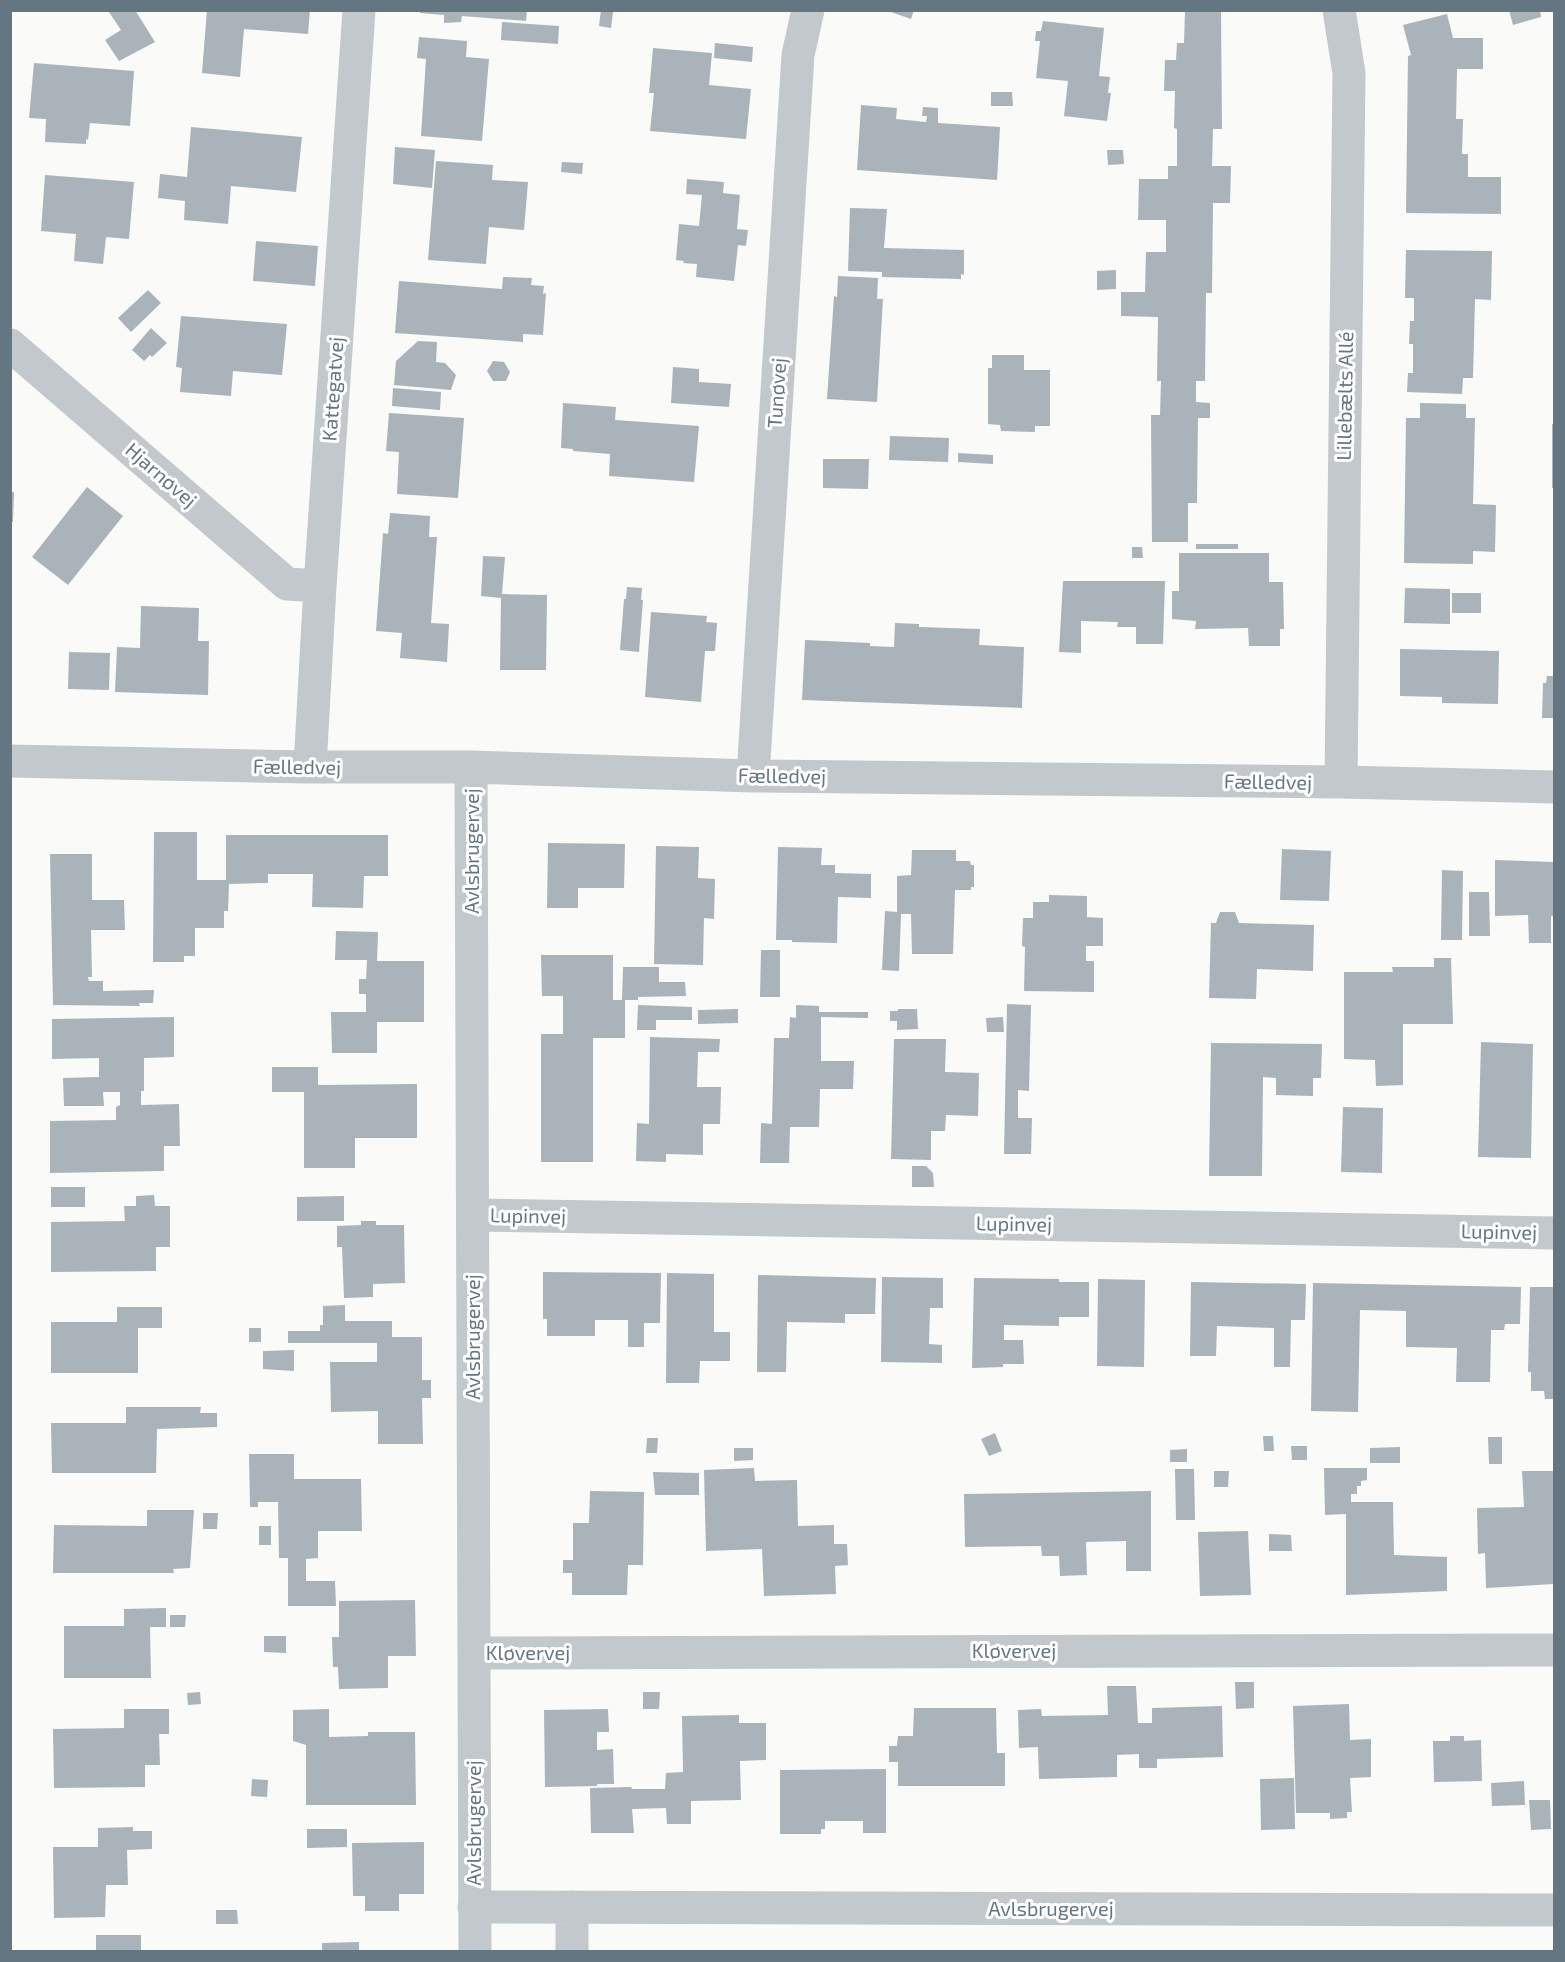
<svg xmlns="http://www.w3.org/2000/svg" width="1565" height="1962" font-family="'Exo 2',sans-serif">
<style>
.building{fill:#aab3b9}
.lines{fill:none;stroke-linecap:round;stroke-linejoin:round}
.minor{stroke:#c3c8cc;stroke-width:33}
.labels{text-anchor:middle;stroke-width:6;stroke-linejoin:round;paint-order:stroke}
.street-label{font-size:20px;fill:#657683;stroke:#fff}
</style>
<rect width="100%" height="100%" fill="#fafaf8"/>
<!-- building -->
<path class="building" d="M111,10H135L155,42L119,61L105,40L121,30L109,12Z
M207,10H310L308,34L244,29L240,77L202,73Z
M421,10H527L526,21L462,16L461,22L444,23V15L420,13Z
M601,10L613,12L611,28L599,26Z
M885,10H914L911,19Z
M1185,10H1221L1222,129H1213L1212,166H1231L1230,203H1213L1212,293H1206L1205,381H1196V402L1210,403V418H1198L1197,503H1188V542H1152L1151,415H1160L1161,381H1157L1158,317L1121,316V292H1145L1146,252H1166V220H1138L1139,179H1168V166H1177V129L1174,128L1175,91H1164L1165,60H1176L1177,43H1184Z
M1509,10H1540L1541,17L1513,25Z
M1447,14L1453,38H1483V69H1457L1456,119H1463L1462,154H1468V177H1501V214L1406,213L1408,56L1411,55L1403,25Z
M1043,21L1104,28L1099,76L1110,77L1108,93H1111L1107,121L1064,116L1068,81L1036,78L1040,41H1035L1036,31H1041Z
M502,22L559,26L558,44L501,40Z
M419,37L467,41L466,57L489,59L482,141L421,136L426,59L417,58Z
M715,43L753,47L752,62L714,58Z
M653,48L712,53L709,85L751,89L746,139L650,131L654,93H649Z
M34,63L134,71L130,126L90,123L88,140L86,139V144L45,142L46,119L29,118Z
M991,92H1012L1013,106H991Z
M861,105L897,108L896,119L926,122L927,116H922L923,107L938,108V123L1000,127L997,180L857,170Z
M191,127L302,137L296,192L231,186L228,224L184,220L185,201L158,198L160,174L187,177Z
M395,147L435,150L432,188L393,184Z
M1107,150H1123L1124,164L1108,165Z
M436,161L493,165L492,180L528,182L524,230L489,227L486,264L428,260Z
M562,162L583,163L582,174L561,172Z
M45,175L134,182L129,239L106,237L103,264L74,261L76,234L41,231Z
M687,179L724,182L723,193L740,195L737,229L748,230L746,246L738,245L734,281L696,277L697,264L683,263L684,261L676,260L679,224L699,226L702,195L686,194Z
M850,208L887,209L884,248L964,250V275L961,274V279L882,277V272L848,271Z
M256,241L318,246L315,286L253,281Z
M1406,250L1492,251L1491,300L1475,299L1473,378H1463L1462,394L1407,392L1408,373H1413V344H1409L1410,321H1414V298H1405Z
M1116,270V289L1097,290V271Z
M838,276L878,278L877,299H883L877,402L827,399L834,296L837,297Z
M503,277L532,278L531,285L544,286L543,294L546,293L543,335L523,334V342L395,333L399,281L502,289Z
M148,290L161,303L131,332L118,318Z
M181,316L287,324L282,375L233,371L231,396L180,392L182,368L176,367Z
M151,328L167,343L152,357L150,355L144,361L132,350Z
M418,341L437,342L436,362L445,363L456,375L451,390L394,385L396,361Z
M992,355H1024V370H1050V426H1035V432L1001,431L1000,425L988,424V368H992Z
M493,361L504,362L510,372L506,381H493L487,371Z
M673,367L699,369V382L731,384L729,407L671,403Z
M393,388L441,392L440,410L392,406Z
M563,403L616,407L615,420L699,426L694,482L609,476L610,454L573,451V449L561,448Z
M1420,403L1466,404V418H1475L1473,504L1496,505L1495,552L1473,551V564L1404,563L1406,418H1420Z
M389,413L464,418L458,498L397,494L399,452L386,451Z
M1552,424H1554V488H1552Z
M890,436L949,438L948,462L889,460Z
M958,453L993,455V464L958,462Z
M823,459H869L868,489L823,488Z
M87,487L123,516L68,585L32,557Z
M10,492H14L13,522H10Z
M390,513L430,516L429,537H437L431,623L449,624L447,662L400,658L402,633L376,631L383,533L388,534Z
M1196,544H1238V549H1196Z
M1132,547H1142L1143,558H1132Z
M1179,553H1269V582H1283L1284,629H1280V646H1249L1248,628L1195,629L1196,621L1172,619V591H1179Z
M483,556L505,557L502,594L547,595L546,670H500L501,598L481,596Z
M1063,581H1165L1163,644H1136V627H1117L1118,622L1081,621V653L1059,652Z
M627,587L642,588L641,600H643L639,652L620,650L624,599H626Z
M1405,588L1450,589V624L1404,623Z
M1452,593H1481V613H1452Z
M141,606L199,608L198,641H209L208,695L115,692L117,647L140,648Z
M651,612L707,616L706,622L717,623L715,651H705L701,702L645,697Z
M895,623L919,624V627L980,629L979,645L1024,647L1022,708L802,700L805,640L870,643V646L894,647Z
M1400,649L1499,651L1498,704L1442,703V697L1400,696Z
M69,652L110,653L109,690L68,689Z
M1547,676H1554V718H1542L1543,683H1546Z
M154,832H197V880H226V835H388V876H364L363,908L312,907L313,874H268V883L229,884L228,911H224V928H195V956H184V962H153Z
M548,843L625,844L624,888H578V908H547Z
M656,846L699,847L698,878L715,879L714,919L704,918L703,965L654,964Z
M778,847L822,848L821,865H835V873L871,874V898L838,897L837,943L792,942V940H776Z
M1282,849L1331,851L1329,901L1280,900Z
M912,850H956V861H970L971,865H974V887H971V890H955L953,954H912L911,914H901L899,971L882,970L885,911L897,912V876L911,875Z
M50,854H92V900H124L125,930H91L92,977H88L89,981H103V991L154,990L153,1003H139L140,1006L53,1005Z
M1495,860L1553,862L1554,911V916H1551V943H1529L1528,915L1495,916Z
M1442,870L1463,871L1462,940H1441Z
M1469,892H1489L1490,936H1469Z
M1049,895L1087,896V917L1103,918V946H1086V961H1094V992L1024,991L1025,947L1022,946L1023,918H1033V902H1049Z
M1220,912H1235L1239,923L1314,925L1313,971L1257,969L1256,999L1209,998L1211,923H1216Z
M336,931L378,932L377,961H424V1022H377V1053H332L331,1012H366V994H359V979H366L367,960H335Z
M761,950H780V997H760Z
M541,955H613V1000H622L623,967H659V982H685L686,996L638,997V1000H625V1038H593V1162H541V1034H563V996H542Z
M1434,958H1451L1453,1024H1403V1085L1376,1086L1375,1060L1344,1059V972H1393L1392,967H1434Z
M1007,1004L1031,1005L1029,1091L1018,1090V1118H1032L1031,1154H1004Z
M638,1005L692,1007V1020H656V1030H637Z
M796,1005L819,1006V1012H868V1018L821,1017V1061H854L853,1089H820L819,1127H790L789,1163H760L761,1123L772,1124L774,1038H789L790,1017L796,1018Z
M738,1009V1023L698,1024V1010Z
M898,1009H917L918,1029L897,1030V1021H890V1011H898Z
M174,1017V1057L144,1058V1091H141V1105L179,1104L180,1146H164V1171L50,1173V1121L116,1120V1107L120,1105V1092H103L104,1106H64L63,1078L99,1077V1058L52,1059V1019Z
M1003,1017L1004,1032H987L986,1018Z
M650,1037L720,1039L719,1052H698L697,1087H721L720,1124H703V1155L666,1154V1162L636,1161L637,1123L649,1124Z
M894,1039H946L945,1072L979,1073L978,1116L946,1115L945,1131H931V1160L891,1159Z
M1481,1042L1533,1044L1531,1158L1478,1157Z
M1211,1043L1322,1044L1321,1078H1313V1096L1276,1095V1078L1263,1077L1262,1176H1209Z
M272,1067H318V1085L417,1084V1138H355V1168H304V1092H272Z
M1343,1107L1383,1108L1382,1173L1341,1172Z
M912,1166H926L933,1173L934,1187H912Z
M51,1187H85V1207H51Z
M154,1195L155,1206H170V1247H156V1271L51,1272V1222L125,1221L124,1206H136V1196Z
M344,1196V1221H297V1197Z
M361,1221H376V1225H404L405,1283L373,1284V1297L344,1298L342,1247H337V1226L361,1225Z
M543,1272L661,1273L660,1323H644V1347H628V1320H595V1336H547V1319H543Z
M667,1273L714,1274V1332H730V1361H700L699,1383H666Z
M758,1275L876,1278L875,1314H845V1323L787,1322L786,1372H757Z
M882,1277L943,1278V1308H930L929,1344L942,1345V1363L881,1362Z
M974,1278L1059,1279V1282H1089V1317H1059V1326L1004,1325V1340H1023L1024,1364H1003V1367L972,1368Z
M1098,1279L1145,1280L1144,1367L1097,1366Z
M1191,1282L1306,1284L1305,1320H1291L1290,1367H1274V1328L1217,1326L1216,1356H1190Z
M1313,1283L1521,1287L1520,1324H1505L1504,1330H1491L1490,1382H1456L1457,1348L1406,1347V1311L1360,1310L1358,1412L1311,1411Z
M1530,1287H1554V1399H1545L1544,1391H1531V1372H1528Z
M345,1305V1321H392V1337H422V1380H431V1398H422L423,1444H378V1411L331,1412L330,1362H377V1343H288V1331H320V1325H323V1306Z
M117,1307H162V1328H138V1373H51V1322H117Z
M249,1328H261V1342H249Z
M294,1350V1371L263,1369V1351Z
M126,1407H201L200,1413H217V1427L157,1429L156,1473H52L51,1423H126Z
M995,1433L1002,1451L989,1456L981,1439Z
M1263,1436H1273L1274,1451H1264Z
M1488,1437H1502V1464H1489Z
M647,1438H658L657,1453H646Z
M1291,1446H1307V1460H1292Z
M1400,1447V1463H1370V1448Z
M734,1448H753V1460L734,1461Z
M1187,1449V1462H1170V1450Z
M249,1454H294V1479H361L362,1531H318V1558L306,1559V1581H335L336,1606H288V1558H279L278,1502H258V1507H250Z
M754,1468L755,1481L797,1480L798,1526L834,1525V1544H847L848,1565L835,1566L836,1594L764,1596L762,1549L706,1551L704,1470Z
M1324,1468H1367V1480L1361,1481V1486H1357V1494H1351V1502H1393L1394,1555L1447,1557V1591L1346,1595V1514L1325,1515Z
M1175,1469H1194L1195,1520H1176Z
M1214,1471H1229L1228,1487H1214Z
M1522,1471H1554V1584L1486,1588L1485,1553L1478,1554L1477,1508L1524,1507Z
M653,1472L699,1473V1495H655Z
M590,1491L644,1492L643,1565H628L627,1595H572V1573H563V1560H573V1523H589Z
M1151,1491V1571H1126V1541L1086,1542L1087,1575L1060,1576L1059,1556H1042L1041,1546L965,1547L964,1494Z
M147,1510H194L190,1568L173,1569L174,1573H53L54,1525L147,1526Z
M203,1513H218L217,1529H203Z
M259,1526H271V1545H259Z
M1248,1531L1251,1595L1200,1596L1198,1532Z
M1269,1534L1291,1535L1292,1551H1269Z
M415,1600L416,1656H388V1688L339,1689L338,1667H333L332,1637H339V1601Z
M166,1608V1627H150L151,1678H64V1626H124V1609Z
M170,1615H186L185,1627H170Z
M264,1636H286V1653L264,1652Z
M1235,1682H1254V1708L1236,1709Z
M1107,1686H1136L1138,1723H1152V1708L1222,1706L1223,1757L1157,1759V1768H1139V1754L1117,1755V1777L1039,1779L1038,1747L1019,1748L1018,1710L1041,1709L1042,1716L1108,1715Z
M200,1692L201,1704L188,1705L187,1693Z
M643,1692H660L659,1709H643Z
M1349,1704L1350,1740L1371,1739V1777L1350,1778L1352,1812H1347V1818L1330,1819V1813H1296L1293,1706Z
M914,1708H996L997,1753H1005V1786H898V1762H889V1746H897L898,1736H913Z
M124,1709H169V1734H159L160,1765H145V1787L54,1788L53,1729L124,1728Z
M329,1709V1737L368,1736V1732H415L416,1805H306V1745L293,1741V1710Z
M608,1709L609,1732H597V1750L613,1749L614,1784H597V1786L545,1787L544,1710Z
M739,1715V1723H766V1760L740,1761L741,1800L691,1801V1824H667L666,1808L632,1809L634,1833H591L590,1788L631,1787L632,1789H665L666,1773L683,1772L682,1716Z
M1450,1736H1464V1741L1481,1740L1482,1781L1434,1782L1433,1741H1450Z
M886,1769V1833H863V1821H825V1829H821V1834H780V1770Z
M1294,1778L1295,1829L1261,1830L1260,1779Z
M252,1779L268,1780L267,1797L251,1796Z
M1524,1781L1525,1805L1492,1806L1491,1783Z
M1529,1800H1550L1551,1829L1531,1830Z
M133,1827V1831H152V1849L127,1850L128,1885H106L105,1917L54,1918L53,1847H98V1828Z
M307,1829H347V1847L307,1848Z
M424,1842V1894H399V1911H365V1896H353L352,1843Z
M216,1910H237L238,1924H216Z
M96,1935H141V1952H96Z
M359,1942V1952H322V1943Z"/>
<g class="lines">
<!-- minor -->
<path class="minor" d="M1339,10L1349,73L1341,782
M10,345L287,584L320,586
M10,761L310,767H471L753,776L1341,782L1554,787
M310,767L320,586L359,10
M471,767L475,1952
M753,776L798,55L808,10
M473,1215L1554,1233
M474,1653L1554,1650
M474,1907L1554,1910
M572,1907V1952"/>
</g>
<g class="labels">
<!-- street labels -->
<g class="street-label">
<text transform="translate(333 389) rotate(-86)" y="7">Kattegatvej</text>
<text transform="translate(777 393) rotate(-86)" y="7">Tunøvej</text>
<text transform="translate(1345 396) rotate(-89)" y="7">Lillebælts Allé</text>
<text transform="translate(161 475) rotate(41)" y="7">Hjarnøvej</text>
<text transform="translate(297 767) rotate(1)" y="7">Fælledvej</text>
<text transform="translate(782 776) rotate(1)" y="7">Fælledvej</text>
<text transform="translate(1268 782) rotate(1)" y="7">Fælledvej</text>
<text transform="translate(472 851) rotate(-90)" y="7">Avlsbrugervej</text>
<text transform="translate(528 1216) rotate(1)" y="7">Lupinvej</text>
<text transform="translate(1014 1224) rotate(1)" y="7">Lupinvej</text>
<text transform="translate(1499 1232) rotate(1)" y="7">Lupinvej</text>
<text transform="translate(473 1337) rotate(-90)" y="7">Avlsbrugervej</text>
<text x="1014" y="1658">Kløvervej</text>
<text x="528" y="1660">Kløvervej</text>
<text transform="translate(474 1823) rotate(-90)" y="7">Avlsbrugervej</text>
<text x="1051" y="1916">Avlsbrugervej</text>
</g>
</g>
<!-- border -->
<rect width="1565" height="1962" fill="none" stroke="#657683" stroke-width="24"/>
</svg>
